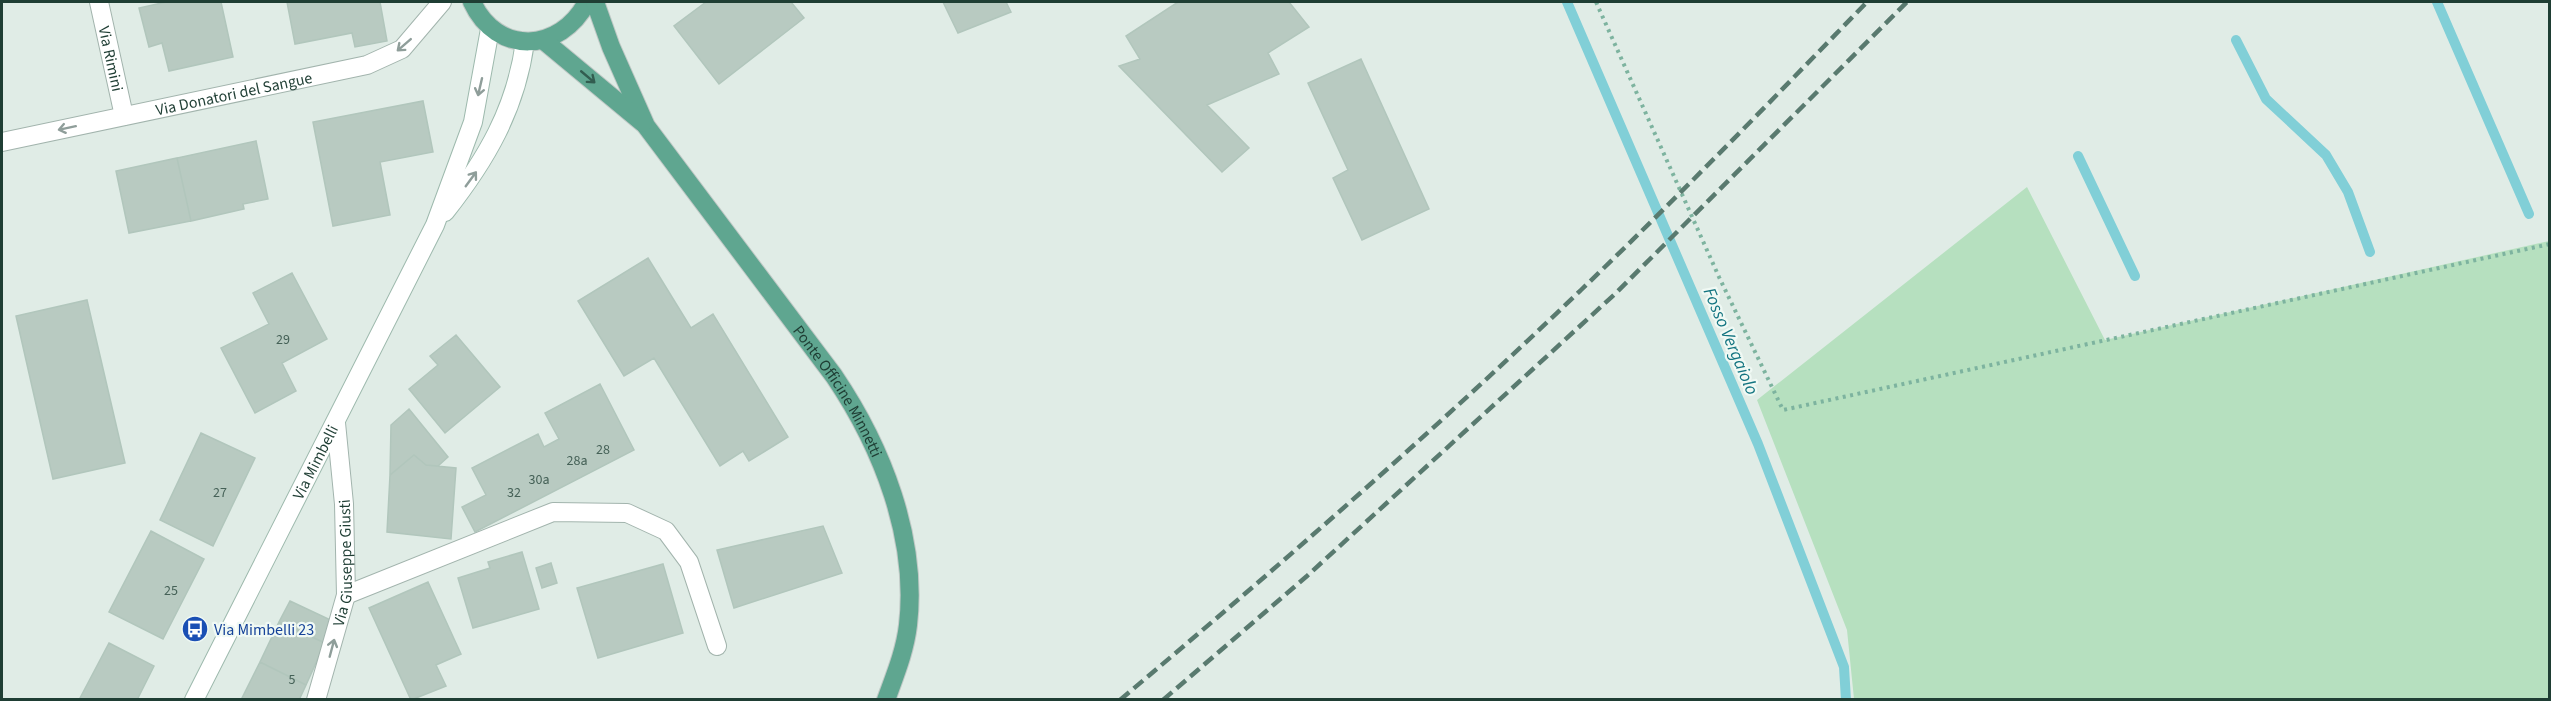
<svg xmlns="http://www.w3.org/2000/svg" width="2551" height="701" font-family="'Source Sans 3',sans-serif">
<style>
.green{fill:#b6e0bf}
.lines{fill:none;stroke-linecap:round;stroke-linejoin:round}
.stream{stroke:#81cfd7;stroke-width:10}
.building{fill:#b8cac1;stroke:#b1c6bc;stroke-width:1.5}
.street-casing{stroke:#a2b4ad;stroke-width:20}
.secondary-casing{stroke:#9db9ad;stroke-width:20}
.primary-casing{stroke:#c0c9c6;stroke-width:20}
.path{stroke:#7db39f;stroke-width:4;stroke-dasharray:3 4.5;stroke-linecap:butt}
.street{stroke:#fff;stroke-width:18}
.secondary{stroke:#fff;stroke-width:18}
.primary{stroke:#5fa690;stroke-width:18}
.rail{stroke:#597a6f;stroke-width:4.5;stroke-dasharray:12 6;stroke-linecap:butt}
.oneway{stroke:#8f9e9a}
.oneway2{stroke:#325d50}
.labels{text-anchor:middle;stroke-width:4.5;stroke-linejoin:round;paint-order:stroke}
.number-label{font-size:14px;fill:#456157}
.street-label{font-size:16px;fill:#1f3e34;stroke:#f0f9f4}
.transit-label{font-size:16px;fill:#164399;stroke:#f0f9f4;text-anchor:start}
.water-label{font-size:18px;font-style:italic;fill:#137480;stroke:#f0f9f4}
</style>
<rect width="100%" height="100%" fill="#e0ece6"/>
<!-- green -->
<path class="green" d="M2027,187L2105,340L2549,241V699H1854L1847,630L1757,400Z"/>
<g class="lines">
<!-- stream -->
<path class="stream" d="M1567,2L1758,444L1844,667L1846,700
M2437,2L2529,214
M2236,40L2266,99L2326,155L2348,192L2370,252
M2078,156L2135,276"/>
</g>
<!-- building -->
<path class="building" d="M166,2H221L233,57L169,71L162,43L149,47L139,8Z
M287,2H380L387,41L355,47L352,33L295,44Z
M706,2H791L804,18L719,84L674,26Z
M943,2H1006L1011,12L958,33Z
M1178,2H1289L1309,27L1268,53L1279,74L1207,105L1249,148L1222,172L1119,66L1140,59L1126,36Z
M1361,59L1429,209L1362,240L1333,178L1348,170L1308,83Z
M423,101L433,152L380,162L390,215L333,226L313,122Z
M256,141L268,199L243,204L244,209L191,221L177,158Z
M177,158L191,221L129,233L116,171Z
M648,258L691,328L713,314L788,437L749,461L743,451L720,466L654,358L624,376L578,301Z
M292,273L327,339L282,363L296,391L255,413L221,348L269,324L253,293Z
M87,300L125,463L53,479L16,316Z
M456,335L500,387L445,433L409,389L438,365L430,356Z
M600,384L634,450L475,532L462,507L486,495L472,468L538,434L544,447L559,439L545,413Z
M409,409L448,457L438,466L426,465L414,455L390,475L391,425Z
M201,433L255,458L213,546L160,520Z
M414,455L426,465L456,468L451,539L387,532L390,475Z
M823,526L842,573L734,608L717,550Z
M151,531L204,559L163,639L109,612Z
M522,552L539,609L473,628L458,578L490,568L488,562Z
M551,563L557,583L542,588L536,568Z
M663,564L683,633L598,658L577,588Z
M428,582L461,654L436,665L446,686L411,700L369,608Z
M290,601L335,622L325,643L279,622Z
M279,622L325,643L306,685L260,662Z
M109,643L154,666L137,700H79Z
M260,662L306,685L299,700H241Z"/>
<g class="lines">
<defs>
<g id="street">
<path id="s1" d="M99,2L124,116"/>
<path id="s2" d="M2,142L367,65L402,49L442,2"/>
<path d="M346,595L553,512L627,513L666,531L689,562L717,646"/>
<path id="s3" d="M316,700L346,595L344,504L336,423"/>
</g>
<g id="secondary">
<path d="M445,212C486,160 516,109 525,42"/>
<path id="s4" d="M194,700L435,225L473,122L490,29"/>
</g>
<g id="primary">
<path d="M472,2C497,56 560,53 587,2"/>
<path id="s5" d="M595,2L611,47L646,126L834,376C882,447 918,538 908,625C905,651 895,675 886,700"/>
<path d="M543,40L643,123"/>
</g>
</defs>
<!-- street casing -->
<use href="#street" class="street-casing"/>
<!-- secondary casing -->
<use href="#secondary" class="secondary-casing"/>
<!-- primary casing -->
<use href="#primary" class="primary-casing"/>
<!-- path -->
<path class="path" d="M1596,2L1719,277L1783,410L2550,244"/>
<!-- street -->
<use href="#street" class="street"/>
<!-- secondary -->
<use href="#secondary" class="secondary"/>
<!-- primary -->
<use href="#primary" class="primary"/>
<!-- rail -->
<path class="rail" d="M1120,700C1278,567 1433,432 1581,290C1679,196 1773,99 1867,2
M1163,700L1307,576L1616,293L1907,2"/>
</g>
<!-- one-way arrows -->
<defs><path id="oneway-shaft" d="M-6 0H5M1.5-3L5.5 0L1.5 3" fill="none" stroke-width="1.6" stroke-linecap="round" stroke-linejoin="round" transform="scale(1.5)"/></defs>
<g class="oneway">
<use href="#oneway-shaft" transform="translate(404 45) rotate(139)"/>
<use href="#oneway-shaft" transform="translate(480 87) rotate(103)"/>
<use href="#oneway-shaft" transform="translate(67 128) rotate(168)"/>
<use href="#oneway-shaft" transform="translate(471 179) rotate(-54)"/>
<use href="#oneway-shaft" transform="translate(332 648) rotate(-75)"/>
</g>
<use class="oneway2" href="#oneway-shaft" transform="translate(588 77) rotate(40)"/>
<!-- icons -->
<defs>
<symbol id="bus-disc" viewBox="-11 -11 22 22"><circle r="9.5" fill="#1a4fb4" stroke="#f0f9f4"/><path d="M-5-6H5V4H4V6H2V4H-2V6H-4V4H-5ZM-3.5-4V0h7V-4ZM-3.5 1.2v1.5H-2V1.2ZM2 1.2v1.5H3.5V1.2Z" fill="#fff"/></symbol>
</defs>
<g fill-rule="evenodd">
<use href="#bus-disc" x="180" y="614" width="30" height="30"/>
</g>
<g class="labels">
<!-- number labels -->
<g class="number-label">
<text x="283" y="344">29</text>
<text x="603" y="454">28</text>
<text x="577" y="465">28a</text>
<text x="539" y="484">30a</text>
<text x="220" y="497">27</text>
<text x="514" y="497">32</text>
<text x="171" y="595">25</text>
<text x="292" y="684">5</text>
</g>
<!-- street labels -->
<g class="street-label">
<text dy="6" stroke="none"><textPath href="#s1" startOffset="58">Via Rimini</textPath></text>
<text dy="6" stroke="none"><textPath href="#s2" startOffset="237">Via Donatori del Sangue</textPath></text>
<text dy="6" stroke="none"><textPath href="#s5" startOffset="462">Ponte Officine Minnetti</textPath></text>
<text dy="6" stroke="none"><textPath href="#s4" startOffset="267">Via Mimbelli</textPath></text>
<text dy="6" stroke="none"><textPath href="#s3" startOffset="141">Via Giuseppe Giusti</textPath></text>
</g>
<!-- transit labels -->
<g class="transit-label">
<text x="214" y="635">Via Mimbelli 23</text>
</g>
<!-- water labels -->
<g class="water-label">
<text transform="translate(1731 341) rotate(67)" y="6">Fosso Vergaiolo</text>
</g>
</g>
<!-- border -->
<rect width="2551" height="701" fill="none" stroke="#1f3e34" stroke-width="6"/>
</svg>
